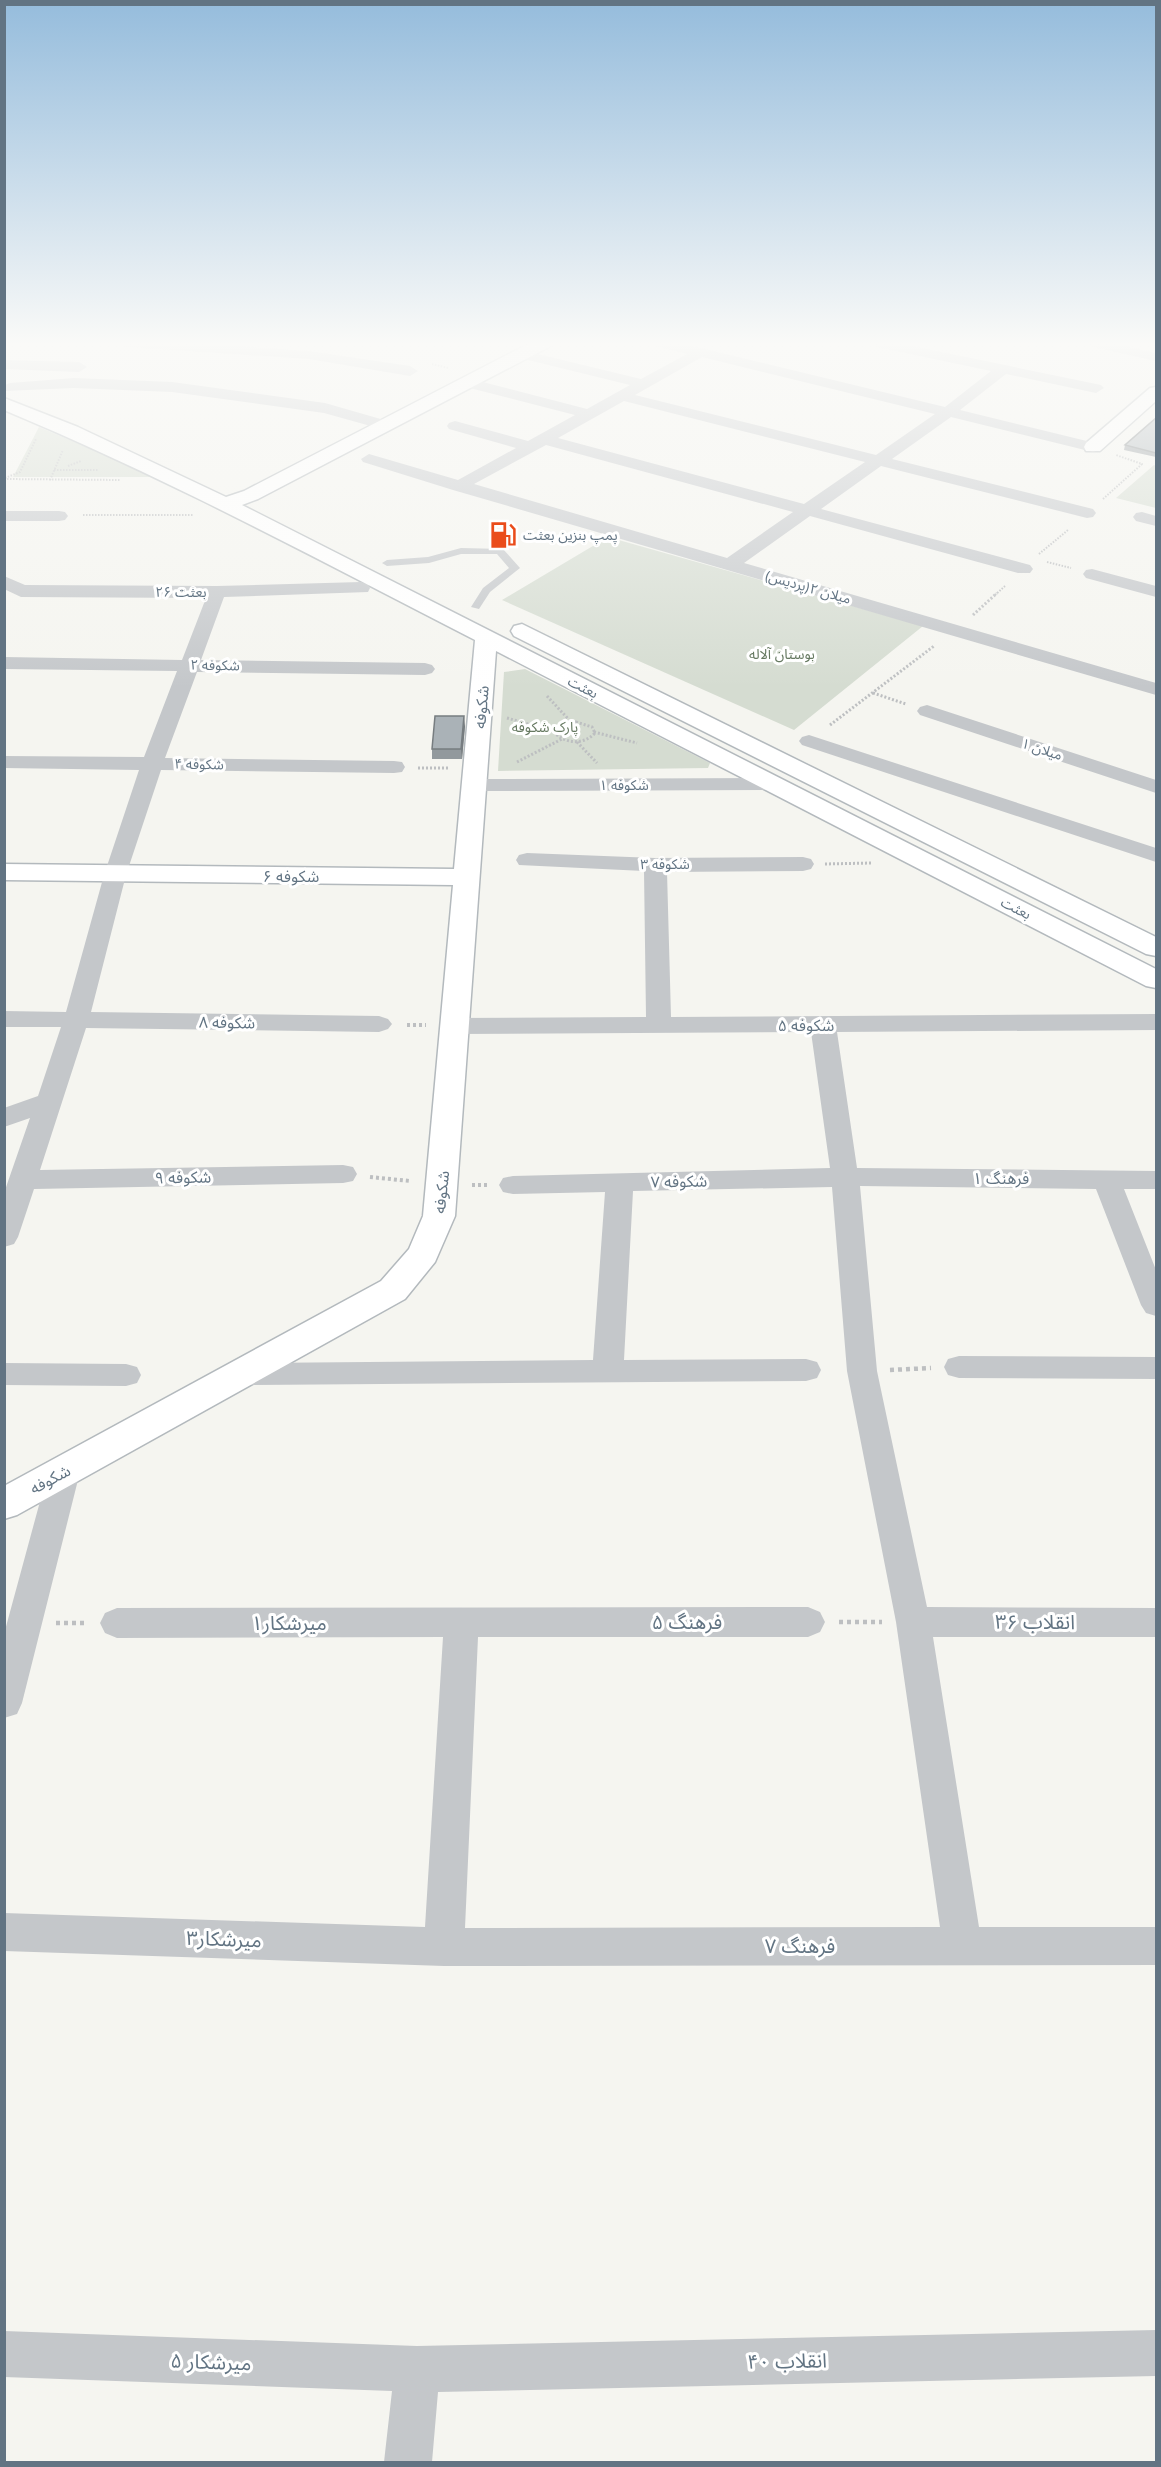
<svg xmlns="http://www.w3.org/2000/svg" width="1161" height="2467" font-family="Mulish,'Noto Sans Arabic',sans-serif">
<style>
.green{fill:#d5dcd1}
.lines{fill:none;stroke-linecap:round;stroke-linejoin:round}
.secondary-casing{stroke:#b3b9bd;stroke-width:3}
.path-far3{stroke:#bdbfc1;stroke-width:2;stroke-dasharray:1.5 1.5;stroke-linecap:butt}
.path-far2{stroke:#bdbfc1;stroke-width:3;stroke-dasharray:2 2;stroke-linecap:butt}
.path-far1{stroke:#bdbfc1;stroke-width:4;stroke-dasharray:3 3;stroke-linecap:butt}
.path{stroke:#bdbfc1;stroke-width:4.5;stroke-dasharray:4 4;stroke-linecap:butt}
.lane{fill:#c4c7ca;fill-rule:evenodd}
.street{fill:#c4c7ca;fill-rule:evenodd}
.secondary{fill:#fff;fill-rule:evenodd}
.wall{fill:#92999d}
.shaded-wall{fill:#777d80}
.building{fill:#aab2b7;stroke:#777d80;stroke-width:1.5}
.labels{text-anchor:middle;stroke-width:6;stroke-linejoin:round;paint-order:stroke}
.far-poi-label{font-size:14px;fill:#627483;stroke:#fff;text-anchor:start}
.far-street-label{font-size:14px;fill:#627483;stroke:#fff}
.far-park-label{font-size:14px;fill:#667961;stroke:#fff}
.street-label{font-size:16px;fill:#627483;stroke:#fff}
.near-street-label{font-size:20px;fill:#627483;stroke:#fff}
</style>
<rect width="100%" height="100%" fill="#f5f5f0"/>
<!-- green -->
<path class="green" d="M39,427L152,475L153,477H13Z
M1154,465L1156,466V508L1116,498Z
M608,537L923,626L794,730L502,600Z
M525,669L710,763L708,768L498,771L504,672Z"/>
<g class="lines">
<defs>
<path id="secondary" d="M530,343H552L549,347L258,499L242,505L1156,969V988L1146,986L496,651L455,1216L435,1262L405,1299L17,1515L4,1519V1486L381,1281L409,1249L423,1216L453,885L4,880V864L454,869L475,640C319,560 165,477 4,410V398L78,427L226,497L244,491Z
M1156,387V401L1100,451H1086L1084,447L1086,443L1150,388Z
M522,624L1156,937V956L1146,954L514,636L511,631L514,626Z"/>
</defs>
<!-- secondary casing -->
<use href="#secondary" class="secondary-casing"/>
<!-- path-far3 -->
<path class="path-far3" d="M432,364L448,368
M68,466L81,461
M54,470H99
M5,478L20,472L36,439
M4,479L121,480
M50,480L63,450
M1103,499L1142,464L1116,455
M83,515H193
M1039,554L1068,530
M1047,562L1071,568
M995,595L1005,586"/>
<!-- path-far2 -->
<path class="path-far2" d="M973,615L997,593
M873,693L906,704
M547,696L571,722
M507,718L556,732
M576,722L592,727L595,733C584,745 566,744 555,733L559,726Z
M830,725L934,646
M594,732L637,743
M577,742L597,763
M517,762L562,739
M418,768H450
M825,864L871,863"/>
<!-- path-far1 -->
<path class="path-far1" d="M407,1025H426
M370,1177L410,1181
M472,1185H488"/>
<!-- path -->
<path class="path" d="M890,1370L931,1368
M839,1622H882
M56,1623H87"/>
<!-- lane -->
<path class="lane" d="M461,548L503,549L520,568L490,592L479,609L471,607L483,588L509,568L497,554H461L429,563L387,566L382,563L387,560L428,557Z"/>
<!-- street -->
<path class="street" d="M120,343H193L309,351L410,366L418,371L410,376L309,359L127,347Z
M654,343H679L701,348L945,407L991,371L877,347L870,343H898L1101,385L1104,388L1096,393L1006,374L960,410L1099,444L1101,447L1099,450L1093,452L951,417L892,459L1093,509L1096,513L1093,517L1087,518L881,466L821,509L1030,565L1033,569L1030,573H1018L810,516L744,563L1156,683V695L453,490L363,462L361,459L369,454L458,480L516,448L449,429L447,426L449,423L455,421L528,441L575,415L462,386L459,383L462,380L467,378L587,409L630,385L516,357L514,354L516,351L521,350L641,379L687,354L656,346ZM702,357L935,414L876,455L635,395ZM624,401L865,462L804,504L558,438ZM546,445L793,512L727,558L474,484Z
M1087,343H1113L1156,353V361L1089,346Z
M4,360L79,362L87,367L79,372L4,369Z
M74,378L172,382L325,403L391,422L393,425L385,430L324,413L172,392L74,388L4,391L5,385L10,383Z
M4,511H59L65,512L68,516L65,520L59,521H4Z
M1142,512L1156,516V526L1136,521L1133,517L1136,513Z
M1092,569L1156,586V597L1086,578L1083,574L1086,570Z
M4,576L25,585L217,586L361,582L368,584L370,588L368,592L224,597L201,660L425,663L432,665L435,669L432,673L425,675L197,672L165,758L394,761L402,762L405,767L402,772L394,773L161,770L126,875L91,1012L379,1016L388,1019L392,1024L388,1029L379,1032L86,1028L40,1170L343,1165L353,1167L357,1174L353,1181L343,1183L34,1189L18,1237L14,1244L4,1247V1193L30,1118L4,1127V1108L38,1096L61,1027H4V1011L66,1012L104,875L139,770L4,768V756L144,757L177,671L4,669V657L182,660L206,598L21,597L4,589Z
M927,705L1156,780V793L920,715L917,711L920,707Z
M809,735L1156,848V862L802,745L799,741L802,737Z
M773,778L781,779L784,784L781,789L773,790L474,791L466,790L463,785L466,780L474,779Z
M527,853L655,858L803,857L811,859L814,864L811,869L803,871L667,872L671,1017L1156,1014V1030L837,1032L857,1168L1156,1171V1189H1124L1156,1270V1316L1146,1313L1141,1305L1096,1189L860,1186L877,1371L927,1607L1156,1608V1637H933L979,1927H1156V1965L444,1966L4,1951V1913L425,1927L443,1637L117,1638L105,1633L100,1623L105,1613L117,1608L808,1607L820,1612L825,1622L820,1632L808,1637H478L465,1928L940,1927L896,1622L847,1371L832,1187L633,1191L624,1360L806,1359L817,1362L821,1370L817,1378L806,1381L244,1385L233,1382L229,1374L233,1366L244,1363L593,1360L605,1192L513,1194L503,1192L499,1185L503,1178L513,1176L830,1168L811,1032L455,1034L446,1032L442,1026L446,1020L455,1018L646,1017L644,871L519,865L516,860L519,855Z
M959,1356L1156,1357V1379L959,1378L948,1375L944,1367L948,1359Z
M4,1363L126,1364L137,1367L141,1375L137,1383L126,1386L4,1385Z
M64,1459L75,1463L80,1472L22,1703L17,1714L4,1718V1634L48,1472L53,1463Z
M1156,2330V2376L438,2392L432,2462H384L392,2391L4,2377V2331L417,2346Z"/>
<!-- secondary -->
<use href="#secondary" class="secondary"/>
</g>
<!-- wall -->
<path class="wall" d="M1156,418V457L1124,450L1125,445Z
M465,726L462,759H432V749Z"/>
<!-- shaded-wall -->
<path class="shaded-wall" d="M464,716L465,726L462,759L461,749Z"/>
<!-- building -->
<path class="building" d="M1156,418V453L1125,445Z
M435,716H464L461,749H432Z"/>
<!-- sky -->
<linearGradient id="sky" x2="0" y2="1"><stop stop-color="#95bcdc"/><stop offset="0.5" stop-color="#fafaf8"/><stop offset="1" stop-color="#fafaf8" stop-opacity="0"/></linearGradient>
<rect width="1161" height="688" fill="url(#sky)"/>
<!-- icons -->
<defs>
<symbol id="fuel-bare" viewBox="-9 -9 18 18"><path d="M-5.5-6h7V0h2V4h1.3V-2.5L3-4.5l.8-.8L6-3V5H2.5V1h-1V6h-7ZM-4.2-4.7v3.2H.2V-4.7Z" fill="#ea4c1b" stroke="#fff" stroke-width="2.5" paint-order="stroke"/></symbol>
</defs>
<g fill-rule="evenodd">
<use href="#fuel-bare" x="484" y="516" width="38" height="38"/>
</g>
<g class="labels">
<!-- far-poi labels -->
<g class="far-poi-label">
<text x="523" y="540">پمپ بنزین بعثت</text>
</g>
<!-- far-street labels -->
<g class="far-street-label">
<text transform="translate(808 587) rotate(16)" y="5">میلان ۲(پردیس)</text>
<text x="181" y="597">بعثت ۲۶</text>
<text transform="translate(215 665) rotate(1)" y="5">شکوفه ۲</text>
<text transform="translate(583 687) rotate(27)" y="5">بعثت</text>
<text transform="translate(1042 749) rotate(18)" y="5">میلان ۱</text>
<text transform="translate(199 764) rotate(1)" y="5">شکوفه ۴</text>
<text x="624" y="790">شکوفه ۱</text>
<text x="665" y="869">شکوفه ۳</text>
<text transform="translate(1016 908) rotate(27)" y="5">بعثت</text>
</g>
<!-- far-park labels -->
<g class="far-park-label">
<text x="782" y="659">بوستان آلاله</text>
<text x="545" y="732">پارک شکوفه</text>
</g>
<!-- street labels -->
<g class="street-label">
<text transform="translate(481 707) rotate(-85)" y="6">شکوفه</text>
<text x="291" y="882">شکوفه ۶</text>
<text transform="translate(227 1022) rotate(1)" y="6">شکوفه ۸</text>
<text x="806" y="1031">شکوفه ۵</text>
<text transform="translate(183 1177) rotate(-1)" y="6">شکوفه ۹</text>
<text x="1001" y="1184">فرهنگ ۱</text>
<text transform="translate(679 1181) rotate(-1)" y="6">شکوفه ۷</text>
<text transform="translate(441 1192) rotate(-84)" y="6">شکوفه</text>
<text transform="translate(50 1479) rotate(-28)" y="6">شکوفه</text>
</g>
<!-- near-street labels -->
<g class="near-street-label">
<text x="687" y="1629">فرهنگ ۵</text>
<text x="1035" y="1629">انقلاب ۳۶</text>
<text x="289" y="1630">میرشکار۱</text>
<text transform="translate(224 1939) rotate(2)" y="7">میرشکار۳</text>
<text x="800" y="1953">فرهنگ ۷</text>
<text transform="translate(787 2361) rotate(-1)" y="7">انقلاب ۴۰</text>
<text transform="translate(211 2362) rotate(2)" y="7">میرشکار ۵</text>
</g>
</g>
<!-- border -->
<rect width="1161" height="2467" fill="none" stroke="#627483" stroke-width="12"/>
</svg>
